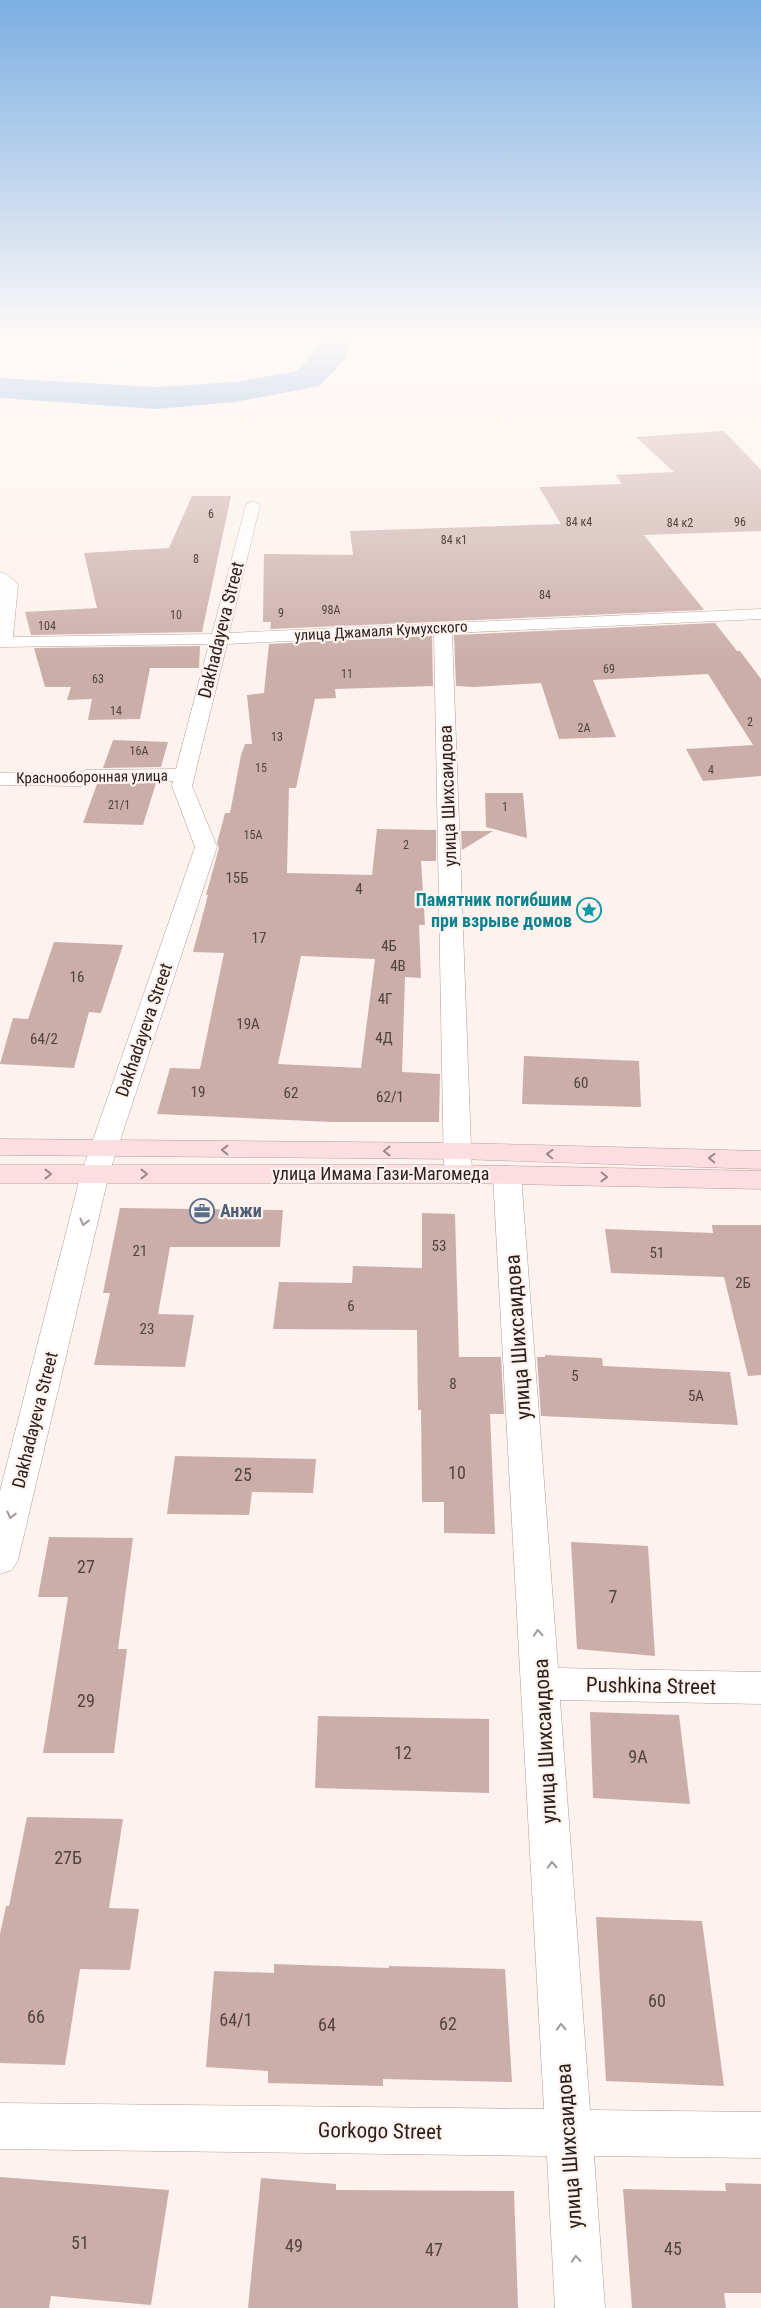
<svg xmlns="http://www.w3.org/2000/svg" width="761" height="2308" font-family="'Roboto Condensed',sans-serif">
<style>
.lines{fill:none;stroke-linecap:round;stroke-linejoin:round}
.river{fill:#78a6d9;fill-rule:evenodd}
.building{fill:#cbaeaa;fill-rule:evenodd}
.service-casing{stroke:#b59b90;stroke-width:1}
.minor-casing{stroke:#b59b90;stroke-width:1}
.secondary-casing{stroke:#b59b90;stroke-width:1}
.service{fill:#fff;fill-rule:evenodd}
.minor{fill:#fff;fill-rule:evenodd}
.secondary{fill:#fcdde2;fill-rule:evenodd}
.oneway{stroke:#9d8888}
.oneway2{stroke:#9f9a98}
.labels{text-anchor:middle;stroke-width:4.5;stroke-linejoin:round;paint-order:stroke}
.far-number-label{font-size:12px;fill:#52433f}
.far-street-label{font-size:15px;fill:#291f1b;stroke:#fdf2ed}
.number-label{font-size:15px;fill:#52433f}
.street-label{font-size:18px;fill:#291f1b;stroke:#fdf2ed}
.culture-label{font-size:18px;font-weight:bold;fill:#0d838f;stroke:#fdf2ed;text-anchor:end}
.service-label{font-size:18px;font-weight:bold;fill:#4e5e75;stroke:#fdf2ed;text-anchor:start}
.near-number-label{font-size:18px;fill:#52433f}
.near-street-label{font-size:21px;fill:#291f1b;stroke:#fdf2ed}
</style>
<rect width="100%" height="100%" fill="#fdf2ed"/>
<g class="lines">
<!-- river -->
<path class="river" d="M323,337H355L346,358L320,386L236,402L156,409L0,398V378L156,387L236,382L297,371L319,348Z"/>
</g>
<!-- building -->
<path class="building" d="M724,431L761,470V531L644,535L704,610L270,629L271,622H263L264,554L353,555L350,531L561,524L539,487L622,484L616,475L674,472L636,437Z
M192,496H231L202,632L31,635L25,612L97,608L84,553L169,548Z
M715,623L737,651H740L761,679V776L703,781L686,749L753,745L708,674L593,680L616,737L559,739L541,683L474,687L456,686L454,635Z
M432,636L433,686L335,689L336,698L315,699L296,788H289L287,873L372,875L377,829L436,830V861H421L425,925H419L421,978L405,977L402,1072L440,1074L439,1122H332L157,1114L170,1068L200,1069L224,953L193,952L208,895H206L219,848L217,843L225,813H230L241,755L245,744H252L247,695L264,693L269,644ZM301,956L375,959L361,1068L278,1064Z
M200,646L199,668H150L140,719L88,720L92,699L67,700L71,687H45L34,648Z
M113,740L168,742L161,767L103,768Z
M156,783L143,825L83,823L97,784Z
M485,793H523L527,838L486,827Z
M461,831H493L462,850Z
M54,942L123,945L101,1013L89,1012L74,1068L0,1064L13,1018L28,1019Z
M524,1056L639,1061L641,1107L522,1104Z
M120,1208L283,1210L280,1247H170L158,1314L194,1315L185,1367L94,1365L110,1293H103Z
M422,1213L455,1214L459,1357H501L504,1414H490L495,1534L444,1533V1502H422L421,1410H418L417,1330L273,1329L279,1282L352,1283L353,1266L422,1268Z
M712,1225H761V1375L748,1376L724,1277L611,1273L605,1229L713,1233Z
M545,1355L602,1358L603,1366L730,1372L738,1425L541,1416L537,1357H545Z
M175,1456L316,1459L313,1493L252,1492L249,1515L167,1514Z
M49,1537L133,1538L118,1649H127L114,1753H43L68,1597H38Z
M571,1542L648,1546L655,1656L577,1649Z
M590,1712L679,1715L690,1804L593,1798Z
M318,1716L489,1719V1793L315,1788Z
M27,1817L123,1819L109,1908L139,1909L130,1970L80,1969L65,2065L0,2063V1934L6,1906H9Z
M596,1917L702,1921L724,2086L606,2081Z
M274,1964L389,1968V1966L505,1969L512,2082L383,2079V2086L268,2083V2071L206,2067L214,1971L274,1973Z
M0,2177L169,2190L151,2305L51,2296L49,2308H0Z
M261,2178L336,2184V2190L514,2191L518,2308H248Z
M725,2183L761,2184V2293H724L726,2308H632L623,2189L726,2191Z"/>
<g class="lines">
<defs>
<path id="service" d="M122,337H132L122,364L117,367L112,364Z"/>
<path id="minor" d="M253,501L260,505L229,633L761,609V619L452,633L472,1174L468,1180L458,1183L448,1180L444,1174L434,634L227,644L192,786L217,847L109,1174L18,1560L12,1570L0,1574V1491L81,1174L195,847L172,786L173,781L91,782L81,786L0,785V773L76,774L86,770L176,769L209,644L0,647V572L6,574L18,584L13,637L212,634L246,505Z
M507,1166L517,1169L521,1175L558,1668L761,1672V1704L560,1700L590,2110L761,2112V2158L594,2156L605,2308H555L547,2156L0,2149V2103L544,2109L493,1175L497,1169Z"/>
<path id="secondary" d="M0,1139L458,1143L761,1151V1169L458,1159L0,1155Z
M0,1165H458L761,1171V1189L458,1183H0Z"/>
</defs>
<!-- service casing -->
<use href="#service" class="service-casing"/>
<!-- minor casing -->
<use href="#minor" class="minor-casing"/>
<!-- secondary casing -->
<use href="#secondary" class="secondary-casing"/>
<!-- service -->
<use href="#service" class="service"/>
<!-- minor -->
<use href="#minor" class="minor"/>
<!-- secondary -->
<use href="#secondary" class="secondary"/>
</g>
<!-- one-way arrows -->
<defs><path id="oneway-chevron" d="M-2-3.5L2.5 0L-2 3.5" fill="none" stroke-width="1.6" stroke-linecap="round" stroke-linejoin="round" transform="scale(1.25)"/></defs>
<g class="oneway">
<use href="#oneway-chevron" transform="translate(225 1150) rotate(-180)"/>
<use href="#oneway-chevron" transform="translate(387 1151) rotate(-180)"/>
<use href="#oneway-chevron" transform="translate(550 1154) rotate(-178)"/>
<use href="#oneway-chevron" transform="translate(712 1158) rotate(-178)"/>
<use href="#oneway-chevron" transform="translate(48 1174)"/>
<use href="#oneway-chevron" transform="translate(144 1174)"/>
<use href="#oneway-chevron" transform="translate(604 1177) rotate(1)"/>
</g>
<g class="oneway2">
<use href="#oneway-chevron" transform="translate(84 1222) rotate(104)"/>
<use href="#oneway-chevron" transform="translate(11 1515) rotate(104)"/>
<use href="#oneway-chevron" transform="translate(538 1633) rotate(-94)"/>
<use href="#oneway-chevron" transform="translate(552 1865) rotate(-93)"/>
<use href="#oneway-chevron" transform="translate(561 2027) rotate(-93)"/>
<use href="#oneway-chevron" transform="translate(576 2259) rotate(-94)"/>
</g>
<!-- sky -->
<linearGradient id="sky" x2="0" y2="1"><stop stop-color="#7baee2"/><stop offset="0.51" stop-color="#fef9f7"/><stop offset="1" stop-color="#fef9f7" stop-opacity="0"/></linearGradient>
<rect width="761" height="660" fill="url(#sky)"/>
<!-- icons -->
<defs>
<symbol id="sight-ring" viewBox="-11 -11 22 22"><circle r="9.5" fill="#fdf2ed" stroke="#0f9aa8" stroke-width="1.5"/><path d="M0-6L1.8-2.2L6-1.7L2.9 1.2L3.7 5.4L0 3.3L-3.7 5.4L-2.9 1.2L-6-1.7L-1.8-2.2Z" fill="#0f9aa8"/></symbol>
<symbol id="office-ring" viewBox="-11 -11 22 22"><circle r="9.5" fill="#fdf2ed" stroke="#5c6f8a" stroke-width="1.5"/><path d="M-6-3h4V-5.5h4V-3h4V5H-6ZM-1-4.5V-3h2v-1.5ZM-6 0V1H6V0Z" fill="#5c6f8a"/></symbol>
</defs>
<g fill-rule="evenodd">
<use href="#sight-ring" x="575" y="896" width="28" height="28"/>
<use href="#office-ring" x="188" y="1197" width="28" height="28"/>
</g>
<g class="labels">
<!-- far-number labels -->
<g class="far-number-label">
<text x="211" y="518">6</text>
<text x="579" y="526">84 к4</text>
<text x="740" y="526">96</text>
<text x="680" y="527">84 к2</text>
<text x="454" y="544">84 к1</text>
<text x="196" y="563">8</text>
<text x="545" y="599">84</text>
<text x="331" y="614">98А</text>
<text x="281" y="617">9</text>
<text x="176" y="619">10</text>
<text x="47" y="630">104</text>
<text x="609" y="673">69</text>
<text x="347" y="678">11</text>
<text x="98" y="683">63</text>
<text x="116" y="715">14</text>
<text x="750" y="726">2</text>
<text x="584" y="732">2А</text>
<text x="277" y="741">13</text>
<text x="139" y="755">16А</text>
<text x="261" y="772">15</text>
<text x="711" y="774">4</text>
<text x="119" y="809">21/1</text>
<text x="505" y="811">1</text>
<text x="253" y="839">15А</text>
<text x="406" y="849">2</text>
</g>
<!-- far-street labels -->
<g class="far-street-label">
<text transform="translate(381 631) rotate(-3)" y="5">улица Джамаля Кумухского</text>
<text transform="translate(92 777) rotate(-1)" y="5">Краснооборонная улица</text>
</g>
<!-- number labels -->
<g class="number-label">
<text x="237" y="883">15Б</text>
<text x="359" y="894">4</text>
<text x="259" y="943">17</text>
<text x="389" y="951">4Б</text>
<text x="398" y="971">4В</text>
<text x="77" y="982">16</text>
<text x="385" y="1004">4Г</text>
<text x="248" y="1029">19А</text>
<text x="384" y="1043">4Д</text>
<text x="44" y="1044">64/2</text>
<text x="581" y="1088">60</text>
<text x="198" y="1097">19</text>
<text x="291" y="1098">62</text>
<text x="390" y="1102">62/1</text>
<text x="439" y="1251">53</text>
<text x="140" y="1256">21</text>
<text x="657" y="1258">51</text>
<text x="743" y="1288">2Б</text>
<text x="351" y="1311">6</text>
<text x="147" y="1334">23</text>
<text x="575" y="1381">5</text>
<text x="453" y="1389">8</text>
<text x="696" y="1401">5А</text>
</g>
<!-- street labels -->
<g class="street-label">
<text transform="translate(221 630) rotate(-76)" y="6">Dakhadayeva Street</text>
<text transform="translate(448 796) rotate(-92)" y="6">улица Шихсаидова</text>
<text transform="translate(144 1030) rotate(-71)" y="6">Dakhadayeva Street</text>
<text x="381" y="1180">улица Имама Гази-Магомеда</text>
<text transform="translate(35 1420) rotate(-76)" y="6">Dakhadayeva Street</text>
</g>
<!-- culture labels -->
<g class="culture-label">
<text x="572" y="906">Памятник погибшим<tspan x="572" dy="21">при взрыве домов</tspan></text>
</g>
<!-- service labels -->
<g class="service-label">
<text x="220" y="1217">Анжи</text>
</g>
<!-- near-number labels -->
<g class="near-number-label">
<text x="457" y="1479">10</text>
<text x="243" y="1481">25</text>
<text x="86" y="1573">27</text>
<text x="613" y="1603">7</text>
<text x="86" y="1707">29</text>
<text x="403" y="1759">12</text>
<text x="638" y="1763">9А</text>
<text x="68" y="1864">27Б</text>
<text x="657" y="2007">60</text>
<text x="36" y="2023">66</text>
<text x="236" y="2026">64/1</text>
<text x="448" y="2030">62</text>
<text x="327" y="2031">64</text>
<text x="80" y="2249">51</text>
<text x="294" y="2252">49</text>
<text x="673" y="2255">45</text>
<text x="434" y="2256">47</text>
</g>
<!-- near-street labels -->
<g class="near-street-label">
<text transform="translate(518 1337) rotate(-94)" y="7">улица Шихсаидова</text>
<text transform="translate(651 1686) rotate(1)" y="7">Pushkina Street</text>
<text transform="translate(545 1741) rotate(-93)" y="7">улица Шихсаидова</text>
<text transform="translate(380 2131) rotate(1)" y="7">Gorkogo Street</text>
<text transform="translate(569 2146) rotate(-94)" y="7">улица Шихсаидова</text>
</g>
</g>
</svg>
